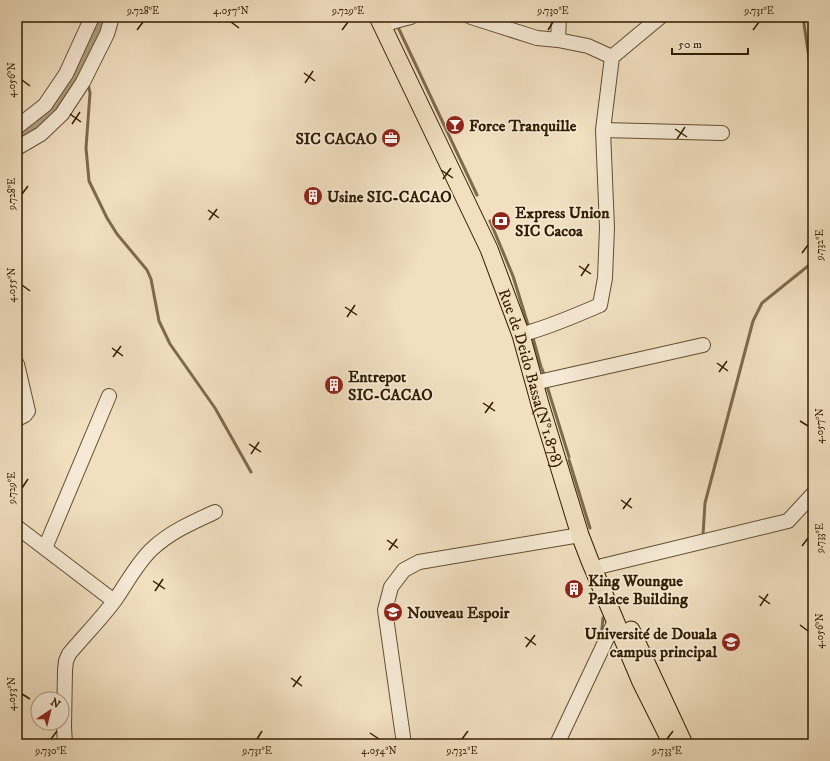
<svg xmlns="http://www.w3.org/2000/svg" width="830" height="761" font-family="'IM FELL DW Pica',serif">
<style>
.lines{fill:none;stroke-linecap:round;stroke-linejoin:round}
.stream{stroke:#7e6a4d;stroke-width:3}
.canal{stroke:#b09d7f;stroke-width:11}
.minor-casing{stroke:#624e32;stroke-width:16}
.major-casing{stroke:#331d02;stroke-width:19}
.minor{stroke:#f6ead6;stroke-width:14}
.major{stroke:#f1dfc0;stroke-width:17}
.ticks{fill:none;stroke:#331d02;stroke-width:1.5}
.labels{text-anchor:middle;stroke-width:3.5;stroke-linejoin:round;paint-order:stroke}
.poi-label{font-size:16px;font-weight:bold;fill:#331d02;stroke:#f6ead6;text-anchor:start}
.street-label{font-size:16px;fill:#331d02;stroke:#f6ead6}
.neatline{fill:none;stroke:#331d02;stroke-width:1.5}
.ticks-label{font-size:10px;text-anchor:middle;fill:#331d02}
</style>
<rect width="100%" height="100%" fill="#f1dfc0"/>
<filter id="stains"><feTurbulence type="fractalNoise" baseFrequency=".005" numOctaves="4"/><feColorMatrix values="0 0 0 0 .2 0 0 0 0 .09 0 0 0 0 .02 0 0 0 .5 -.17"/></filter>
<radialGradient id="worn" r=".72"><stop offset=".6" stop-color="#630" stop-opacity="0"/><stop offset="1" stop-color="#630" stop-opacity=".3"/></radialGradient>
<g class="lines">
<!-- stream -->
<path class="stream" d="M803,17L813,85
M397,25L477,195
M82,59L84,69
M88,84L90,93L86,148L89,181L107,218L117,234L147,270L151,279L159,321L170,344L215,408L251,472
M490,221L513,276L529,328
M533,338L541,367
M542,369L545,377
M547,386L569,457
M569,460L590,528
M703,535L705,503L753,321L762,303L813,262
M600,636L602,629L603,618H605"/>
<!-- canal -->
<path class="canal" d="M17,135C25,129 34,124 42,117C71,91 86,53 99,17"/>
<defs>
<path id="minor" d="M471,17L537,38L558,40L588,46L612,57
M392,22L399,20L411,17
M558,40L559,17
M17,127L45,105L66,74L92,17
M603,130L722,133
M17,148L41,134L62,114L83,82L107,34L112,17
M530,332C554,325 577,315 600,305L605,278L607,228L603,130L612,57L660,17
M17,364L28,411L25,415L17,419
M534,383L703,345
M17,527L114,601
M45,548L109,396
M602,566L788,521L813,494
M65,744L64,727L65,670L66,661L69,654C84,636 101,619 115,600C127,583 137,563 152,549C170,532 193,522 215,512
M404,744L385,610L391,587L404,570L419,562L580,535
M557,744L615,621"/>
<g id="major">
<path id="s1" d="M378,17L489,249L521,335L540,404L580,535L590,561L641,682L672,744"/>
<path d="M631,630L670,714L684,744"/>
</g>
</defs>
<!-- minor casing -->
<use href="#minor" class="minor-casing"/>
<!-- major casing -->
<use href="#major" class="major-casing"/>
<!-- minor -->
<use href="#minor" class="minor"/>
<!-- major -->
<use href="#major" class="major"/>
</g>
<!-- ticks -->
<path class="ticks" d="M231,22L239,28M137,30L143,22M342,30L348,22M548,30L553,22M753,30L759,22M304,73L315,81M22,80L30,86M305,83L313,71M70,114L81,122M72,124L80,112M675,129L687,137M677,139L685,127M441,170L453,178M443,179L451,168M22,194L28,186M208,210L219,218M209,220L217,209M802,253L808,245M579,266L591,274M581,276L589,264M22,285L30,291M345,307L357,315M347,317L355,305M112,348L123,356M113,357L121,346M717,363L728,371M719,372L727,361M483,403L495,411M485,413L493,402M800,421L808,426M249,444L261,452M251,454L259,442M22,488L28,479M621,500L632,508M623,509L631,498M387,540L398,548M802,546L808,538M389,550L397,539M153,581L165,589M155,591L163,579M759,596L770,604M760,606L768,594M800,625L808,631M525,637L536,645M526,647L535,635M291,678L302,686M293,687L301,676M22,694L30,699M370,733L379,739M51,739L57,731M257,739L262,731M462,739L468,731M667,739L673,731"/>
<!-- icons -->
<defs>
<symbol id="bar-disc" viewBox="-11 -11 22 22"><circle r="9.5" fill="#8f2418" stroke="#f6ead6"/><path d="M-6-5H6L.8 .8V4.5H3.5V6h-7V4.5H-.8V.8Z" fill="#fff"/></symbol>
<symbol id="office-disc" viewBox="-11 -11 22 22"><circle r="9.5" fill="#8f2418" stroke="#f6ead6"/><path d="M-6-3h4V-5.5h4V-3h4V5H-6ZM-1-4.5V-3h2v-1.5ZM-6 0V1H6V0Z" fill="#fff"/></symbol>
<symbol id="building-disc" viewBox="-11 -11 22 22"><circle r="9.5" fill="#8f2418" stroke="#f6ead6"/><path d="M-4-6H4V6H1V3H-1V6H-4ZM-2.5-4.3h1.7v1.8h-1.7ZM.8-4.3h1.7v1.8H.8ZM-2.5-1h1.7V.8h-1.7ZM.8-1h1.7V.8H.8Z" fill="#fff"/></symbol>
<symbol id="bank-disc" viewBox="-11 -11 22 22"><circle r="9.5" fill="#8f2418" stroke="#f6ead6"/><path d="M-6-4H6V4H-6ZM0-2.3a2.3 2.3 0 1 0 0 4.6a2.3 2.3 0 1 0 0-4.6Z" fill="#fff"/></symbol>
<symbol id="school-disc" viewBox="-11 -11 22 22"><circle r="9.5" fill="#8f2418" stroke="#f6ead6"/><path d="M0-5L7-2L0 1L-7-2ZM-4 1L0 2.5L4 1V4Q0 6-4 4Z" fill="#fff"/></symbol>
<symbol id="university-disc" viewBox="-11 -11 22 22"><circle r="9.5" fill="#8f2418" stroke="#f6ead6"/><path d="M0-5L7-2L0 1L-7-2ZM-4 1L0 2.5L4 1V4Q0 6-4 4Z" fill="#fff"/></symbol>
</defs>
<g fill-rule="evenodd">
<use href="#bar-disc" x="444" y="114" width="22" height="22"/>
<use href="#office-disc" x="380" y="127" width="22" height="22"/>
<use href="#building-disc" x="302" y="185" width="22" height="22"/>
<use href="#bank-disc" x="490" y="210" width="22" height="22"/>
<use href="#building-disc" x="323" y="374" width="22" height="22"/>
<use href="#building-disc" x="563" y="578" width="22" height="22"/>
<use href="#school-disc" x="382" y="601" width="22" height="22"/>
<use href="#university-disc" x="720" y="631" width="22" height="22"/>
</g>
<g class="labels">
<!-- poi labels -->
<g class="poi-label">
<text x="469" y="131">Force Tranquille</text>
<text x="377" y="144" text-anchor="end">SIC CACAO</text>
<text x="327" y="202">Usine SIC-CACAO</text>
<text x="515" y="218">Express Union<tspan x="515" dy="18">SIC Cacoa</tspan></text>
<text x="348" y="382">Entrepot<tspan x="348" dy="18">SIC-CACAO</tspan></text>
<text x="588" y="586">King Woungue<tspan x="588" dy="18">Palace Building</tspan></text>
<text x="407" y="618">Nouveau Espoir</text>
<text x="717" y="639" text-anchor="end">Université de Douala<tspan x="717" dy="18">campus principal</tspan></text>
</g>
<!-- street labels -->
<g class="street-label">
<text dy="6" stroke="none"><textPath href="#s1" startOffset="393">Rue de Deido Bassa(N°1.878)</textPath></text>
</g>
</g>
<!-- margin -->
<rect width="830" height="761" fill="none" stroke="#f1dfc0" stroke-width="44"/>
<!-- north arrow -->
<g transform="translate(50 711) rotate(35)"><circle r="19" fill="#f6ead6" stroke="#a89881"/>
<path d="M0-3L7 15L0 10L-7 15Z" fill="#8f2418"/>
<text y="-6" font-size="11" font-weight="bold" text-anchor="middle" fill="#331d02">N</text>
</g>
<!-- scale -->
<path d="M672 48v6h76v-6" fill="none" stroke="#331d02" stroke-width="2"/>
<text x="678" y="48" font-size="12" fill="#331d02" stroke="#f6ead6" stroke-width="3" paint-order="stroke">50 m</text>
<rect x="22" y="22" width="786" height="717" class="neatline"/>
<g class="ticks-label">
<text x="143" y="14">9.728°E</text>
<text x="231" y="14">4.057°N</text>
<text x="348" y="14">9.729°E</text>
<text x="553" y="14">9.730°E</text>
<text x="759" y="14">9.731°E</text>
<text transform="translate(11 80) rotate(-90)" y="4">4.056°N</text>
<text transform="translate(11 194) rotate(-90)" y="4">9.728°E</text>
<text transform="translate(819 245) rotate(-90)" y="4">9.732°E</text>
<text transform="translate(11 285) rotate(-90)" y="4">4.055°N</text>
<text transform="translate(819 426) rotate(-90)" y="4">4.057°N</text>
<text transform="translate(11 488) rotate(-90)" y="4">9.729°E</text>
<text transform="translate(819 538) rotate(-90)" y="4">9.733°E</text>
<text transform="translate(819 631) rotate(-90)" y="4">4.056°N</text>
<text transform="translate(11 694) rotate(-90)" y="4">4.053°N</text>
<text x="51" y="754">9.730°E</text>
<text x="257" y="754">9.731°E</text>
<text x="379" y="754">4.054°N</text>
<text x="462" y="754">9.732°E</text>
<text x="667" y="754">9.733°E</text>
</g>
<rect width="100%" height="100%" filter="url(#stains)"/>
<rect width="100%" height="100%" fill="url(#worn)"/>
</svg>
